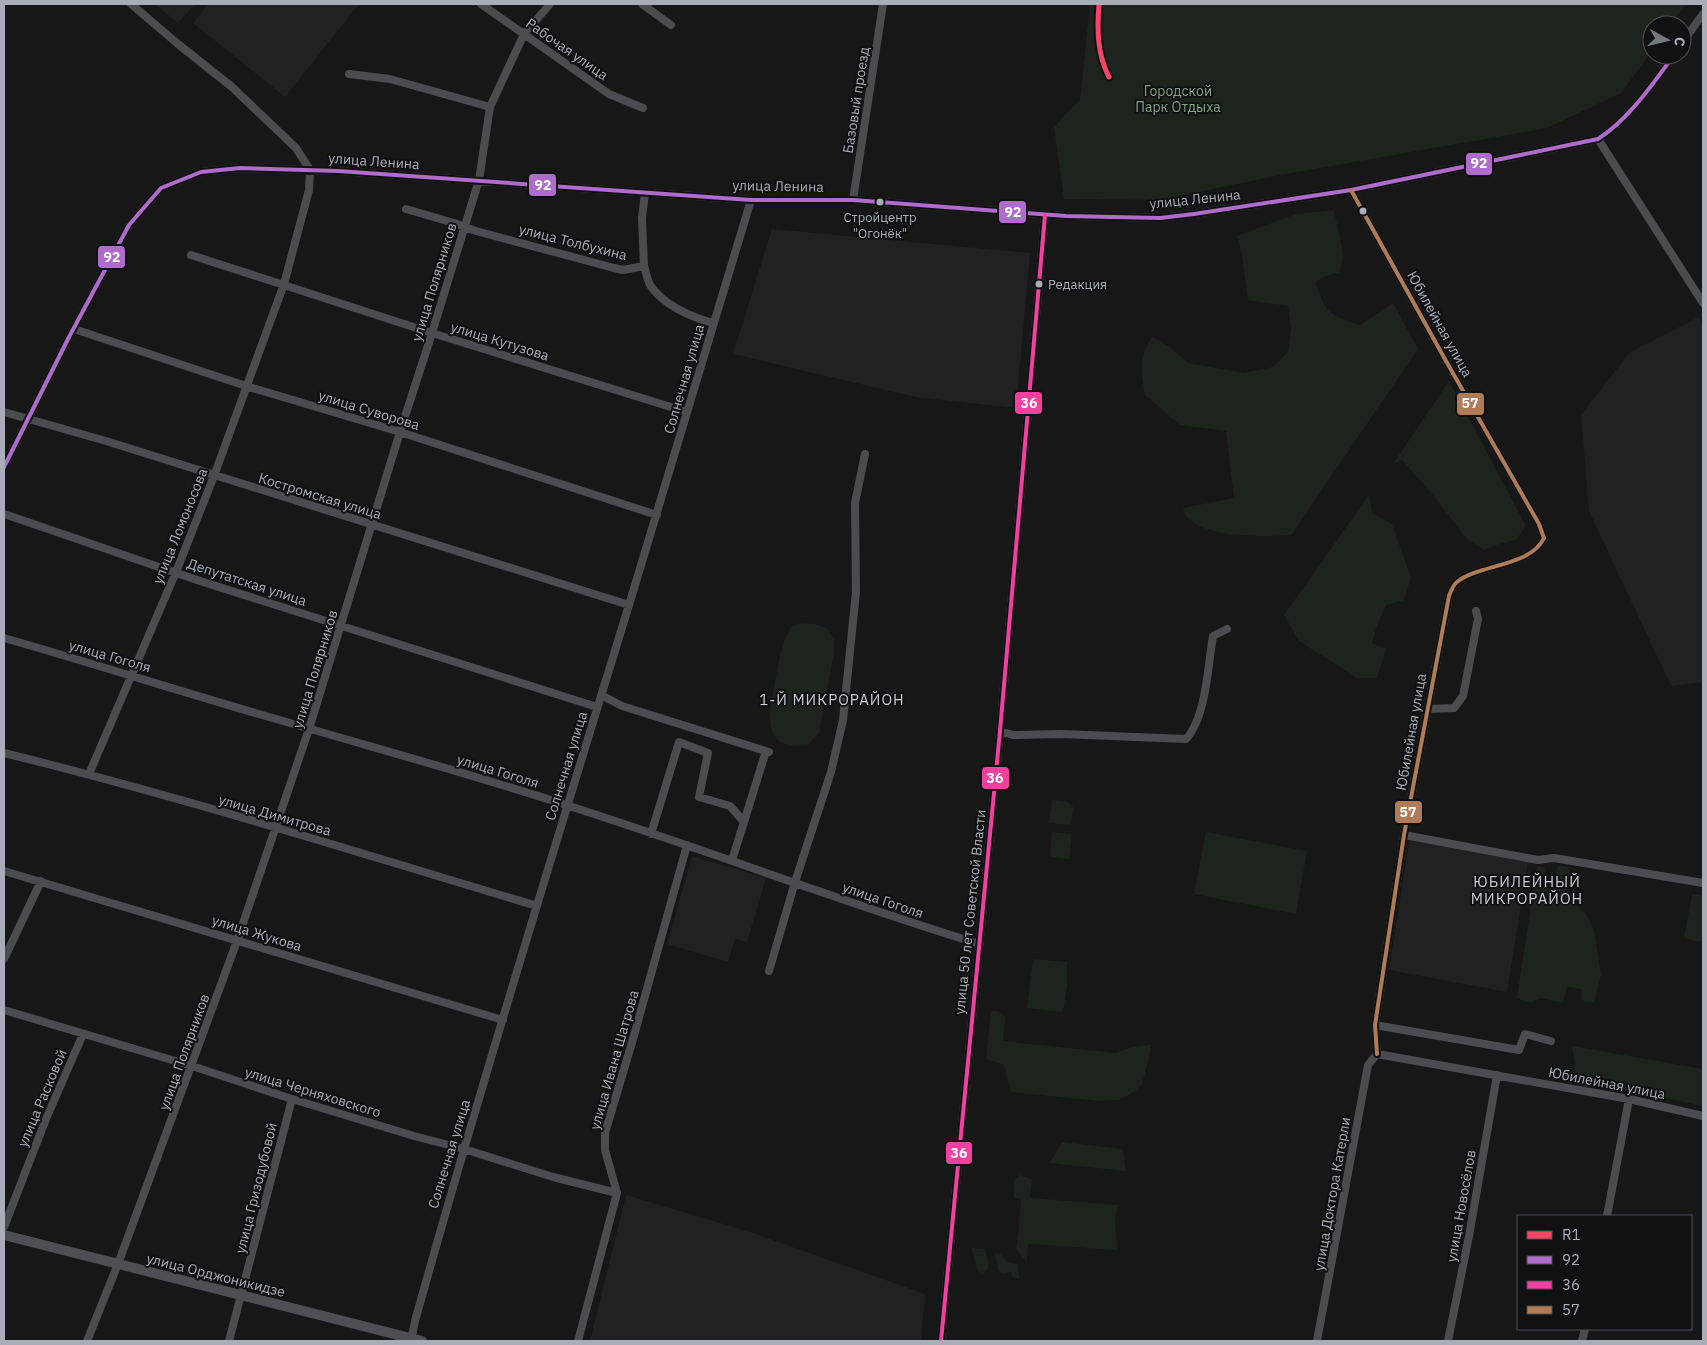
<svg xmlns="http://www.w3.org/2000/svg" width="1707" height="1345" font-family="'IBM Plex Sans',sans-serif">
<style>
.built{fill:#212123}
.green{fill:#1d241e}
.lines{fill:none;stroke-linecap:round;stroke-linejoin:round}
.minor{stroke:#4b4c50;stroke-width:8}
.major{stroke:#4d4f52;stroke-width:10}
.bus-1-casing{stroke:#111113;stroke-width:8}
.bus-2-casing{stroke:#111113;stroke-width:8}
.bus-3-casing{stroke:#111113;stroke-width:8}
.bus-1{stroke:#b06ccc;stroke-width:4}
.bus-2{stroke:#f240a1;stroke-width:4}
.bus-3{stroke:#b07c57;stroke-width:4}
.rail-1-casing{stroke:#111113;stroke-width:9}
.rail-1{stroke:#f34667;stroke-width:5}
.bus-dot{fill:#a8adb8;stroke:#111113;stroke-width:2}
.labels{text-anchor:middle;stroke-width:4;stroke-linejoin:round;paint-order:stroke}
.bus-label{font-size:13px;fill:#a8adb8;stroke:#111113}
.street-label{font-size:14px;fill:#a8adb8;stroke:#111113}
.park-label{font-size:14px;fill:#7fa381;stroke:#111113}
.neighbourhood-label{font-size:15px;letter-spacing:1px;fill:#c9ccd4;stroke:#111113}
.line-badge{stroke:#111113;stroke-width:2}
.badge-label{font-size:14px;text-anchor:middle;font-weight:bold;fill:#fff}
</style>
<rect width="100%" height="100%" fill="#171717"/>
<!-- built -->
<path class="built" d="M155,4H195L178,23Z
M208,4H359L285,97L193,23Z
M772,229L1030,253L1016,408L915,397L733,354Z
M1699,317L1703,325V682L1671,686L1589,511L1581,415L1630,352Z
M1418,841L1528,861L1507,992L1389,970L1409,842Z
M692,856L766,878L747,942L735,939L728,962L667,944Z
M626,1195L750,1232L925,1294L921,1341H590Z"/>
<!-- green -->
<path class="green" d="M1079,4H1686L1671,25H1652V51L1621,93L1547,128L1280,175L1161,200L1064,199L1054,127L1080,100L1090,5Z
M1334,210L1343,253L1340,272L1323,277L1316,282C1323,311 1331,317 1360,325L1393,303L1418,349L1291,535C1264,537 1208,538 1188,518C1185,516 1184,511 1183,508L1234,498L1226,431L1180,425L1145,395C1141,371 1138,359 1152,337L1167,345L1188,363L1244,373L1273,367L1288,352L1291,328L1288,306L1248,300L1242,255L1237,236L1296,214Z
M1449,381L1526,526L1516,540L1496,545L1484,550L1467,539L1432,494L1402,460L1393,464Z
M1369,495L1372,513L1392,524L1411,578L1404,600L1386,605L1376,628L1372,643L1386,649L1377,678H1357L1299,641L1284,615Z
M801,623L814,624L827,628L834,640V653L819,733L808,745C760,751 769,715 775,682C779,662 780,646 791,627Z
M1052,800L1067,802L1073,807L1071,825L1049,823Z
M1052,832L1072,834L1069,859L1050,857Z
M1206,832L1307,851L1296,914L1194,894Z
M1558,865L1568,867L1570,874L1565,899L1574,903L1586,914L1594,930L1601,975L1594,1002H1586L1581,999L1582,989L1567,987L1563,1003L1540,998L1530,1003L1517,998L1537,866L1545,868L1542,887L1553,889Z
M1692,894L1703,896V932L1701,942L1684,938Z
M1033,959L1067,962V986L1063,1012L1027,1008Z
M991,1011H998L1005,1016L1003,1041L1116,1053L1132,1047L1151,1045L1148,1062L1142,1084L1135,1091L1119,1100L1099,1101L1011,1092L1004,1065L986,1059Z
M1572,1046L1703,1069V1106L1656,1096L1572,1081L1575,1064Z
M1062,1142L1123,1149L1126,1171L1050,1163Z
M1019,1175L1032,1179L1030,1198L1118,1205L1115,1220L1117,1250L1028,1244L1027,1262L1016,1249L1019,1229L1021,1199L1014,1198V1181Z
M972,1248L985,1249L989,1266L986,1271L983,1273L977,1271Z
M995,1253L1000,1254L1009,1263L1018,1264L1019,1279L1012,1277L1011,1272L1002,1274L998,1270Z"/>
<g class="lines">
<!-- minor -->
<path class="minor" d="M481,4L609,94L643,108
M642,4L671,25
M1682,43L1703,14
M349,74L390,79L490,107
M1598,139L1703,303
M1351,190L1446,361L1539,524L1544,538C1530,567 1479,564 1457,582C1453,585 1451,591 1449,596L1404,835L1375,1025L1377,1054
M853,200L883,4
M406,209L454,223L476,231L614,268L623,270L644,266C646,272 647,279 650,285C663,305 691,317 713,323
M191,255L432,333L687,412
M644,266L642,218L645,193
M74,329L246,386L400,432L657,515
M4,412L106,441L629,605
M4,467L68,339L129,225L161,188L201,172L240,168L338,171L751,200H853L1066,216L1160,218L1194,214L1351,190L1598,139C1629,119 1652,85 1674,55
M4,514L197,580L597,707
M4,638C99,665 194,696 290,723C382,750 474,775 566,805C705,849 841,902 980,944
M601,695L622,706L769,752
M1428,709L1454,708L1463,696L1478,619L1476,611
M1000,731L1013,735L1061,734L1186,739C1206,718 1208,665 1213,636L1227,629
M4,753C183,797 360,853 537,906
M89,774L176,572L214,476L284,284L309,190L310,170L296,148L232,87L178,44L131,4
M744,822L766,751
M651,834L679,742L708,753L699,797L730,806L744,822L732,860
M1404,835L1538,860L1554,858L1703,883
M4,871L503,1020
M4,959L41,881
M769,971L795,882L831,772L843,720L856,592L855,503L865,454
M4,1010L192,1066L292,1099L414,1136L464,1149L553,1177L617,1193
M1375,1025L1519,1050L1525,1034L1551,1041
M1377,1054L1629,1099L1703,1116
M1607,1216L1629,1099
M4,1227L46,1119L83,1034
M87,1341L118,1264L237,941L309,729L400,432L432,333L479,180L490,107L524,34L550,4
M229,1341L292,1099
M411,1341L415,1321C482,1081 556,843 629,605C671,470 709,335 751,200
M578,1341L617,1193L605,1150V1133L633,1039L687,845
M941,1341L1000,731L1045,215
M1317,1341L1368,1065L1377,1054
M1448,1341L1469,1236L1497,1075
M1582,1341L1585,1329"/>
<!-- major -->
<path class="major" d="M4,1235L422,1341"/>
<defs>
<path id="bus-1" d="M4,467L68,339L129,225L161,188L201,172L240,168L338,171L751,200H853L1066,216L1160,218L1194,214L1351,190L1598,139C1629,119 1652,85 1674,55"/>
<path id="bus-2" d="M941,1341L1000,731L1045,215"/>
<path id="bus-3" d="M1351,190L1446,361L1539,524L1544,538C1530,567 1479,564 1457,582C1453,585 1451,591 1449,596L1404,835L1375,1025L1377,1054"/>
</defs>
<!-- bus-1 casing -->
<use href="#bus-1" class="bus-1-casing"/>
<!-- bus-2 casing -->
<use href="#bus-2" class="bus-2-casing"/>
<!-- bus-3 casing -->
<use href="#bus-3" class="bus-3-casing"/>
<!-- bus-1 -->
<use href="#bus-1" class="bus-1"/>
<!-- bus-2 -->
<use href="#bus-2" class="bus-2"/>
<!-- bus-3 -->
<use href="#bus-3" class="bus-3"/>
<defs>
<path id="rail-1" d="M1099,4C1097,29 1097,54 1109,77"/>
</defs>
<!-- rail-1 casing -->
<use href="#rail-1" class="rail-1-casing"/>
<!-- rail-1 -->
<use href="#rail-1" class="rail-1"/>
</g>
<!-- markers -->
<g class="bus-dot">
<circle cx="880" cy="202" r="4.5"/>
<circle cx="1363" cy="211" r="4.5"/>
<circle cx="1039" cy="284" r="4.5"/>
</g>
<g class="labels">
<!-- bus labels -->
<g class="bus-label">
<text x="880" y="222">Стройцентр<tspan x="880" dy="16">"Огонёк"</tspan></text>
<text x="1048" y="289" text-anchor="start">Редакция</text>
</g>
<!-- street labels -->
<g class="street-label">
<text transform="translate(567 49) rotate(35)" y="5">Рабочая улица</text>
<text transform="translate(856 100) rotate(-81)" y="5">Базовый проезд</text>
<text transform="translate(374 161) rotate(4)" y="5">улица Ленина</text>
<text transform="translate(778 186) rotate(1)" y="5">улица Ленина</text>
<text transform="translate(1195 199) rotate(-6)" y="5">улица Ленина</text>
<text transform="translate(573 242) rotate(14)" y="5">улица Толбухина</text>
<text transform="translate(434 282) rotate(-73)" y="5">улица Полярников</text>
<text transform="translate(1440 324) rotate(61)" y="5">Юбилейная улица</text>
<text transform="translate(500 341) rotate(17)" y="5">улица Кутузова</text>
<text transform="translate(684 379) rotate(-74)" y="5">Солнечная улица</text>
<text transform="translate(369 410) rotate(17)" y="5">улица Суворова</text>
<text transform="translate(320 496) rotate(17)" y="5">Костромская улица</text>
<text transform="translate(180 526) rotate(-68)" y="5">улица Ломоносова</text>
<text transform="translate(247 582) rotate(18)" y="5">Депутатская улица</text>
<text transform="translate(110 656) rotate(16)" y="5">улица Гоголя</text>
<text transform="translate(315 669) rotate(-73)" y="5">улица Полярников</text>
<text transform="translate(1411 732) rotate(-80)" y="5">Юбилейная улица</text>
<text transform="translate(566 766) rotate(-73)" y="5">Солнечная улица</text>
<text transform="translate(498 771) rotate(17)" y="5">улица Гоголя</text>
<text transform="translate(275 815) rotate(16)" y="5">улица Димитрова</text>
<text transform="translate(883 900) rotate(19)" y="5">улица Гоголя</text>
<text transform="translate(970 912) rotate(-84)" y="5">улица 50 лет Советской Власти</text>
<text transform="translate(257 933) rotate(17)" y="5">улица Жукова</text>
<text transform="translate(184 1052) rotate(-70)" y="5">улица Полярников</text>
<text transform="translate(614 1060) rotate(-74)" y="5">улица Ивана Шатрова</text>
<text transform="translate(1607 1083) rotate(11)" y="5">Юбилейная улица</text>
<text transform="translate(313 1092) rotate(17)" y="5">улица Черняховского</text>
<text transform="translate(42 1098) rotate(-67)" y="5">улица Расковой</text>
<text transform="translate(449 1154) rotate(-73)" y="5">Солнечная улица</text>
<text transform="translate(256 1188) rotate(-76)" y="5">улица Гризодубовой</text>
<text transform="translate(1332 1194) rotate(-80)" y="5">улица Доктора Катерли</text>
<text transform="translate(1461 1206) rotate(-80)" y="5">улица Новосёлов</text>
<text transform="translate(216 1275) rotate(14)" y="5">улица Орджоникидзе</text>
</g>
<!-- park labels -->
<g class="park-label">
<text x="1178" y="96">Городской<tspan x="1178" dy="16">Парк Отдыха</tspan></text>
</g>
<!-- neighbourhood labels -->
<g class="neighbourhood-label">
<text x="832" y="705">1-Й МИКРОРАЙОН</text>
<text x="1527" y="887">ЮБИЛЕЙНЫЙ<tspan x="1527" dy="17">МИКРОРАЙОН</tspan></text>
</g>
</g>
<g class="line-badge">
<rect x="1465" y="152" width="28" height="24" rx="5" fill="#b06ccc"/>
<rect x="528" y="173" width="29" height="24" rx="5" fill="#b06ccc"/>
<rect x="998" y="200" width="29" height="24" rx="5" fill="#b06ccc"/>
<rect x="97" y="245" width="29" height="24" rx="5" fill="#b06ccc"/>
<rect x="1014" y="391" width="29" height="24" rx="5" fill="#f240a1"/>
<rect x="1456" y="392" width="29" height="24" rx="5" fill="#b07c57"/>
<rect x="981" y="766" width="29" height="24" rx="5" fill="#f240a1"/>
<rect x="1394" y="800" width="29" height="24" rx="5" fill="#b07c57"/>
<rect x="945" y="1141" width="28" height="24" rx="5" fill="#f240a1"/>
</g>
<g class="badge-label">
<text x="1479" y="168">92</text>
<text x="543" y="190">92</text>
<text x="1013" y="217">92</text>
<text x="112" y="262">92</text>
<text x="1029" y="408">36</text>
<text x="1470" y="408">57</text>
<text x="995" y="783">36</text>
<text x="1408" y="817">57</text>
<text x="959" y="1158">36</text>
</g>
<!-- border -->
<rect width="1707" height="1345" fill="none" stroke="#a8adb8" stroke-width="10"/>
<!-- legend -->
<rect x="1517" y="1215" width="175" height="115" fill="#111113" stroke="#4d4f55"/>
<rect x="1527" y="1231" width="25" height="8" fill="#f34667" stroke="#4d4f55"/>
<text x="1562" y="1240" font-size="15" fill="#a8adb8">R1</text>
<rect x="1527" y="1256" width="25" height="8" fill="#b06ccc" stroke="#4d4f55"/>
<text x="1562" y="1265" font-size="15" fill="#a8adb8">92</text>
<rect x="1527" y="1281" width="25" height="8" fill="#f240a1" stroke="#4d4f55"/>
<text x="1562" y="1290" font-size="15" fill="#a8adb8">36</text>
<rect x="1527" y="1306" width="25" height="8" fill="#b07c57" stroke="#4d4f55"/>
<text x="1562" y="1315" font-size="15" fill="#a8adb8">57</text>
<!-- north arrow -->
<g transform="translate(1667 40) rotate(98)"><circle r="24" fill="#111113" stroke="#4d4f55"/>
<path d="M0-4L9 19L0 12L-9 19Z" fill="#757880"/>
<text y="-8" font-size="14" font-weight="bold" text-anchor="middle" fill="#a8adb8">С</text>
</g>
</svg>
